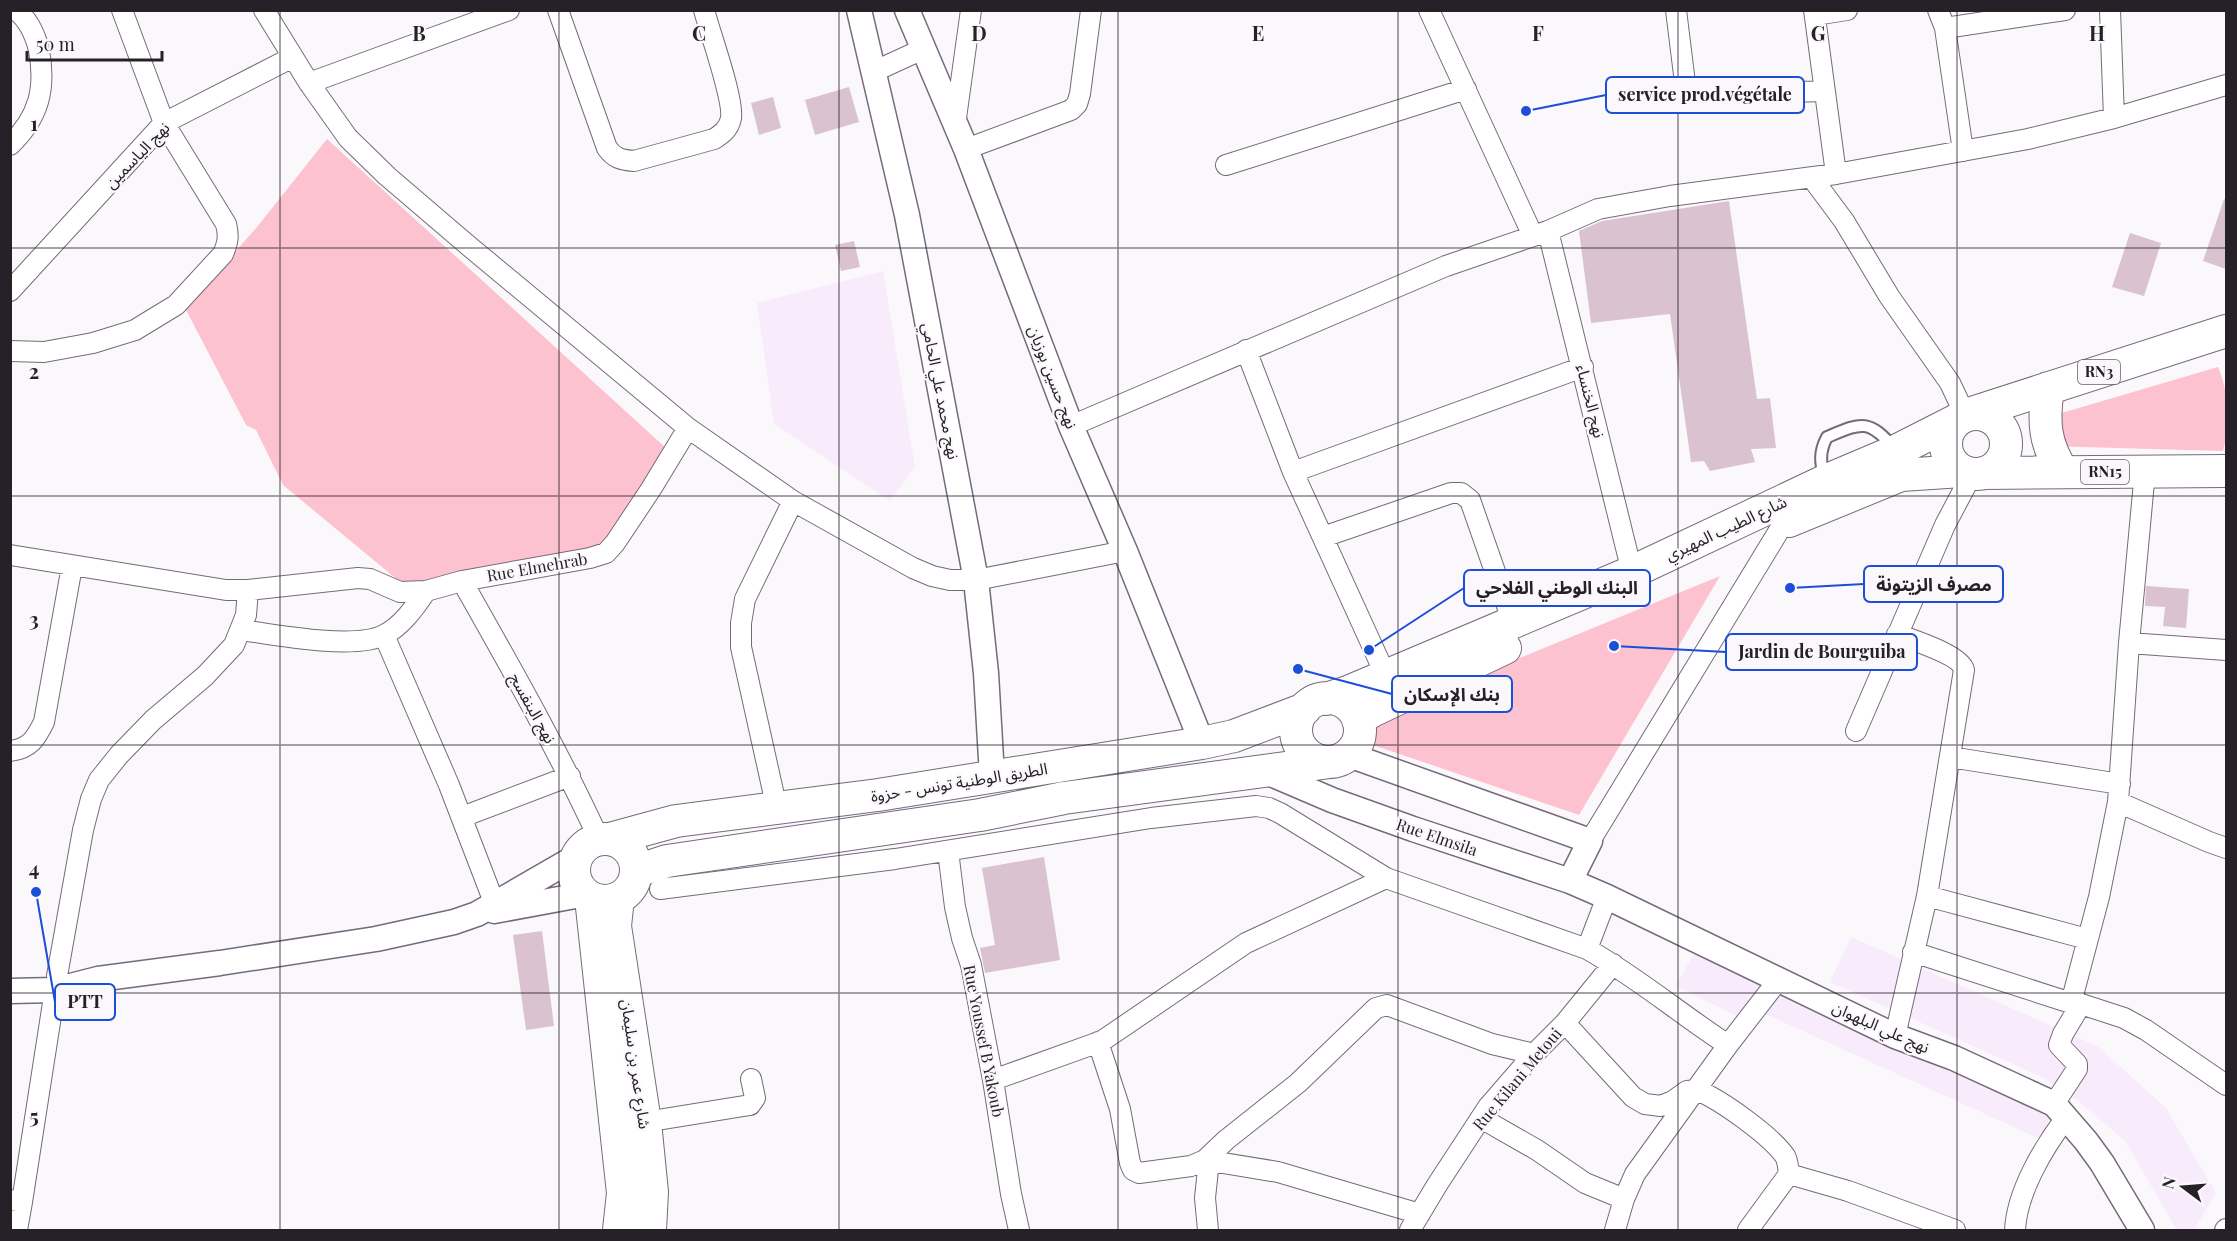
<svg xmlns="http://www.w3.org/2000/svg" width="2237" height="1241" font-family="'Playfair Display','Noto Sans Arabic',serif">
<style>
.built{fill:#f8ebfc}
.green{fill:#fdc2cf}
.building{fill:#dac2d1}
.lines{fill:none;stroke-linecap:round;stroke-linejoin:round}
.service-casing{stroke:#77697c;stroke-width:14}
.minor-casing{stroke:#77697c;stroke-width:22}
.tertiary-casing{stroke:#77697c;stroke-width:27}
.primary-casing{stroke:#77697c;stroke-width:34}
.service{stroke:#fff;stroke-width:10}
.minor{stroke:#fff;stroke-width:20}
.tertiary{stroke:#fff;stroke-width:24}
.primary{stroke:#fff;stroke-width:32}
.grid{fill:none;stroke:#262028;stroke-width:1.5;stroke-opacity:0.55}
.labels{text-anchor:middle;stroke-width:4.5;stroke-linejoin:round;paint-order:stroke}
.shield{fill:#fbf8fc;stroke:#666168;stroke-width:1.5}
.shield-label{font-size:15px;font-weight:bold;fill:#262028}
.street-label{font-size:16px;fill:#262028;stroke:#fbf8fc}
.grid-label{font-size:20px;text-anchor:middle;font-weight:bold;fill:#262028;stroke:#fbf8fc;stroke-width:4.5;stroke-linejoin:round;paint-order:stroke}
.leader{fill:none;stroke:#1d4ed8;stroke-width:2}
.callout-dot{fill:#1d4ed8;stroke:#fbf8fc;stroke-width:2}
.callout{fill:#fbf8fc;stroke:#1d4ed8;stroke-width:2}
.callout-label{font-size:18px;text-anchor:middle;font-weight:bold;fill:#262028}
</style>
<rect width="100%" height="100%" fill="#fbf8fc"/>
<!-- built -->
<path class="built" d="M883,271L915,467L890,501L774,424L757,303Z
M1851,937L2097,1046L2166,1108L2216,1193L2194,1230H2177L2125,1141L2076,1099L2042,1077L1830,982Z
M1697,948L1771,976L1739,1017L1676,986Z
M1782,984L2027,1093L2064,1126L2042,1140L1763,1013Z"/>
<!-- green -->
<path class="green" d="M327,139L667,449L615,531L596,549L405,586L283,485L256,430L246,425L185,308L257,227Z
M2218,367C2229,392 2231,425 2223,451L2047,446L2038,420Z
M1720,576L1579,815L1373,745L1378,716Z"/>
<!-- building -->
<path class="building" d="M849,87L859,122L815,135L805,100Z
M773,97L781,128L759,135L751,103Z
M2224,199L2226,200V269L2203,261Z
M1729,201L1757,399L1770,398L1776,448L1751,449L1755,462L1710,471L1704,461L1691,462L1670,314L1591,323L1579,231L1602,221Z
M2130,233L2161,243L2144,296L2112,287Z
M854,241L860,267L841,271L835,245Z
M2146,586L2189,589L2186,628L2163,626L2165,607L2145,606Z
M1044,857L1060,960L985,973L980,948L995,945L982,868Z
M542,931L554,1026L526,1030L513,935Z"/>
<g class="lines">
<defs>
<path id="service" d="M1825,479C1820,463 1819,452 1827,437C1861,423 1868,418 1894,448"/>
<path id="minor" d="M264,10L309,83L348,138L387,176L470,247L688,428L793,501L913,568L932,576L950,580H976L1125,551
M558,10L607,148C614,158 621,160 634,161L714,139C722,134 729,129 731,118C734,99 710,33 704,10
M1429,10L1533,236
M1676,10L1685,83L1689,89L1702,94L1824,91
M1814,10L1836,174
M1938,10L1945,28L2065,10
M2110,10L2114,118
M1815,15L1847,10
M1945,28L1963,151
M873,72L923,49
M309,83L509,10
M955,125L971,10
M10,145C39,117 46,89 39,50C35,34 29,20 16,10
M966,149L1071,110L1077,104L1080,94L1091,10
M1226,165L1466,89
M1812,178L1844,221L1889,296L1950,383L1965,415
M1548,231L1632,572
M10,291L164,123L293,57
M1246,350L1293,472
M10,351L44,352L93,343L135,330L176,305L223,254C228,243 229,236 226,224L164,123L122,10
M1071,426L1446,266L1548,231L1598,209L1670,196L1836,174L2028,139L2114,118L2226,85
M1323,537L1451,493H1461L1470,500L1513,623
M10,555L226,590H248L358,578L370,579L400,592L426,591L462,581L590,558L606,553L615,543L651,489L688,428
M462,581C510,666 558,750 599,839
M242,630C276,635 354,650 384,635C402,626 415,607 426,591
M384,635L449,785L497,910
M2129,643L2226,650
M1386,676L1293,472L1583,367
M1856,731L1945,525L1972,474
M10,751C30,749 36,738 44,722L72,566
M1950,757L2120,784
M2118,802L2209,842L2226,848
M777,809L741,647V623L745,599L793,501
M462,817L570,776
M1590,841L1783,524
M948,851L955,907L962,938L971,965L993,1080L1011,1194L1019,1230
M660,889L895,859L1151,818L1256,806L1269,808L1280,813L1386,878L1587,949L1607,897
M1927,896L2087,939
M1587,949C1637,977 1680,1014 1728,1045
M1913,952L2071,1003
M57,976L83,830L91,799L99,780L119,755L153,720L205,676L234,645L246,615L248,590
M2081,1004L2124,1018L2146,1030L2226,1085
M1565,1023L1633,1097L1645,1104L1661,1106L1673,1101L1687,1091L1697,1090C1721,1100 1770,1135 1785,1156C1788,1161 1788,1168 1789,1174L1748,1230
M1895,1036L1927,896L1964,670C1961,655 1912,640 1897,634
M1098,1042L1120,1109L1130,1163L1133,1170L1139,1173L1191,1166L1205,1160L1226,1140L1298,1083L1376,1008L1387,1005L1492,1044L1534,1054
M993,1080L1102,1041L1246,943L1386,878
M2054,1104L2077,1069V1064L2059,1045L2063,1034L2081,1004L2071,1003L2099,897L2118,802L2129,643L2145,471
M1481,1118L1537,1150L1585,1183L1624,1199
M645,1122L750,1105L755,1098L751,1079
M1205,1160L1278,1172L1420,1214
M1789,1174L1848,1191L1955,1230
M10,1200L22,1202L17,1230
M22,1202L55,990
M1208,1230L1205,1198L1209,1160
M1410,1230L1437,1185L1488,1107L1534,1054L1565,1023L1613,964
M1615,1230L1624,1199L1635,1174L1728,1045L1779,979
M2015,1230C2017,1192 2043,1148 2066,1118
M2225,1230L2226,1229"/>
<path id="tertiary" d="M859,10L907,215L976,580L986,673L992,776
M907,10L966,149L1071,426L1125,551L1202,743
M1349,755L1590,841L1570,881
M1264,771L1332,800L1413,829L1570,881L1607,897L1895,1036L1954,1058L2054,1104L2086,1141L2102,1163L2142,1230
M494,911L586,894
M10,991L55,990L98,979L220,963L376,939L454,922L477,914L576,857"/>
<path id="primary" d="M2048,388C2043,421 2044,444 2063,472
M1972,413L2226,331
M1946 444a30 30 0 1 1 60 0a30 30 0 1 1-60 0Z
M1983,473L2226,471
M1789,521L1901,475L1962,471
M1296 730a32 32 0 1 1 64 0a32 32 0 1 1-64 0Z
M1326,699L1348,692L1632,572L1825,481L1896,451L1957,420
M1358,720L1372,711L1505,648
M610,839L676,821L878,795L1202,743L1234,736L1305,709
M574 870a31 31 0 1 1 62 0a31 31 0 1 1-62 0Z
M637,871L667,861L980,815L1064,798L1330,762
M591,898L623,1193L619,1230
M618,898L615,926L645,1122L652,1192L650,1230"/>
</defs>
<!-- service casing -->
<use href="#service" class="service-casing"/>
<!-- minor casing -->
<use href="#minor" class="minor-casing"/>
<!-- tertiary casing -->
<use href="#tertiary" class="tertiary-casing"/>
<!-- primary casing -->
<use href="#primary" class="primary-casing"/>
<!-- service -->
<use href="#service" class="service"/>
<!-- minor -->
<use href="#minor" class="minor"/>
<!-- tertiary -->
<use href="#tertiary" class="tertiary"/>
<!-- primary -->
<use href="#primary" class="primary"/>
</g>
<!-- grid -->
<path class="grid" d="M280,10V1230M559,10V1230M839,10V1230M1118,10V1230M1398,10V1230M1678,10V1230M1957,10V1230M10,248H2226M10,496H2226M10,745H2226M10,993H2226"/>
<g class="labels">
<!-- shield labels -->
<g class="shield">
<rect x="2078" y="360" width="42" height="24" rx="4.5"/>
<rect x="2081" y="460" width="48" height="24" rx="4.5"/>
</g>
<g class="shield-label">
<text x="2099" y="377">RN3</text>
<text x="2105" y="477">RN15</text>
</g>
<!-- street labels -->
<g class="street-label">
<text transform="translate(137 155) rotate(-46)" y="6">نهج الياسمين</text>
<text transform="translate(1053 377) rotate(69)" y="6">نهج حسين بوزيان</text>
<text transform="translate(941 391) rotate(79)" y="6">نهج محمد علي الحامي</text>
<text transform="translate(1591 401) rotate(76)" y="6">نهج الخنساء</text>
<text transform="translate(1726 528) rotate(-25)" y="6">شارع الطيب المهيري</text>
<text transform="translate(537 567) rotate(-10)" y="6">Rue Elmehrab</text>
<text transform="translate(533 708) rotate(61)" y="6">نهج البنفسج</text>
<text transform="translate(959 782) rotate(-9)" y="6">الطريق الوطنية تونس - حزوة</text>
<text transform="translate(1437 837) rotate(19)" y="6">Rue Elmsila</text>
<text transform="translate(1881 1027) rotate(24)" y="6">نهج علي البلهوان</text>
<text transform="translate(984 1041) rotate(79)" y="6">Rue Youssef B Yakoub</text>
<text transform="translate(636 1064) rotate(82)" y="6">شارع عمر بن سليمان</text>
<text transform="translate(1517 1079) rotate(-50)" y="6">Rue Kilani Metoui</text>
</g>
</g>
<g class="grid-label">
<text x="419" y="41">B</text>
<text x="699" y="41">C</text>
<text x="979" y="41">D</text>
<text x="1258" y="41">E</text>
<text x="1538" y="41">F</text>
<text x="1818" y="41">G</text>
<text x="2097" y="41">H</text>
<text x="34" y="131">1</text>
<text x="34" y="379">2</text>
<text x="34" y="627">3</text>
<text x="34" y="876">4</text>
<text x="34" y="1124">5</text>
</g>
<!-- callouts -->
<path class="leader" d="M1526 111L1606 95M1790 588L1864 584M1369 650L1464 588M1614 646L1726 652M1298 669L1392 694M36 892L55 1002"/>
<g class="callout-dot">
<circle cx="1526" cy="111" r="6"/>
<circle cx="1790" cy="588" r="6"/>
<circle cx="1369" cy="650" r="6"/>
<circle cx="1614" cy="646" r="6"/>
<circle cx="1298" cy="669" r="6"/>
<circle cx="36" cy="892" r="6"/>
</g>
<g class="callout">
<rect x="1606" y="77" width="198" height="36" rx="6"/>
<rect x="1864" y="566" width="139" height="36" rx="6"/>
<rect x="1464" y="570" width="186" height="36" rx="6"/>
<rect x="1726" y="634" width="191" height="36" rx="6"/>
<rect x="1392" y="676" width="120" height="36" rx="6"/>
<rect x="55" y="984" width="60" height="36" rx="6"/>
</g>
<g class="callout-label">
<text x="1705" y="101">service prod.végétale</text>
<text x="1934" y="591">مصرف الزيتونة</text>
<text x="1557" y="594">البنك الوطني الفلاحي</text>
<text x="1822" y="658">Jardin de Bourguiba</text>
<text x="1452" y="701">بنك الإسكان</text>
<text x="85" y="1008">PTT</text>
</g>
<!-- border -->
<rect width="2237" height="1241" fill="none" stroke="#262028" stroke-width="24"/>
<!-- north arrow -->
<g transform="translate(2183 1187) rotate(286)" stroke="#fbf8fc" stroke-width="4.5" paint-order="stroke">
<path d="M0-4.5L10 22L0 15L-10 22Z" fill="#262028"/>
<text y="-9" font-size="16" font-weight="bold" text-anchor="middle" fill="#262028">N</text>
</g>
<!-- scale -->
<path d="M27 51v9h135v-9" fill="none" stroke="#262028" stroke-width="3"/>
<text x="36" y="51" font-size="18" fill="#262028" stroke="#fbf8fc" stroke-width="4.5" paint-order="stroke">50 m</text>
</svg>
